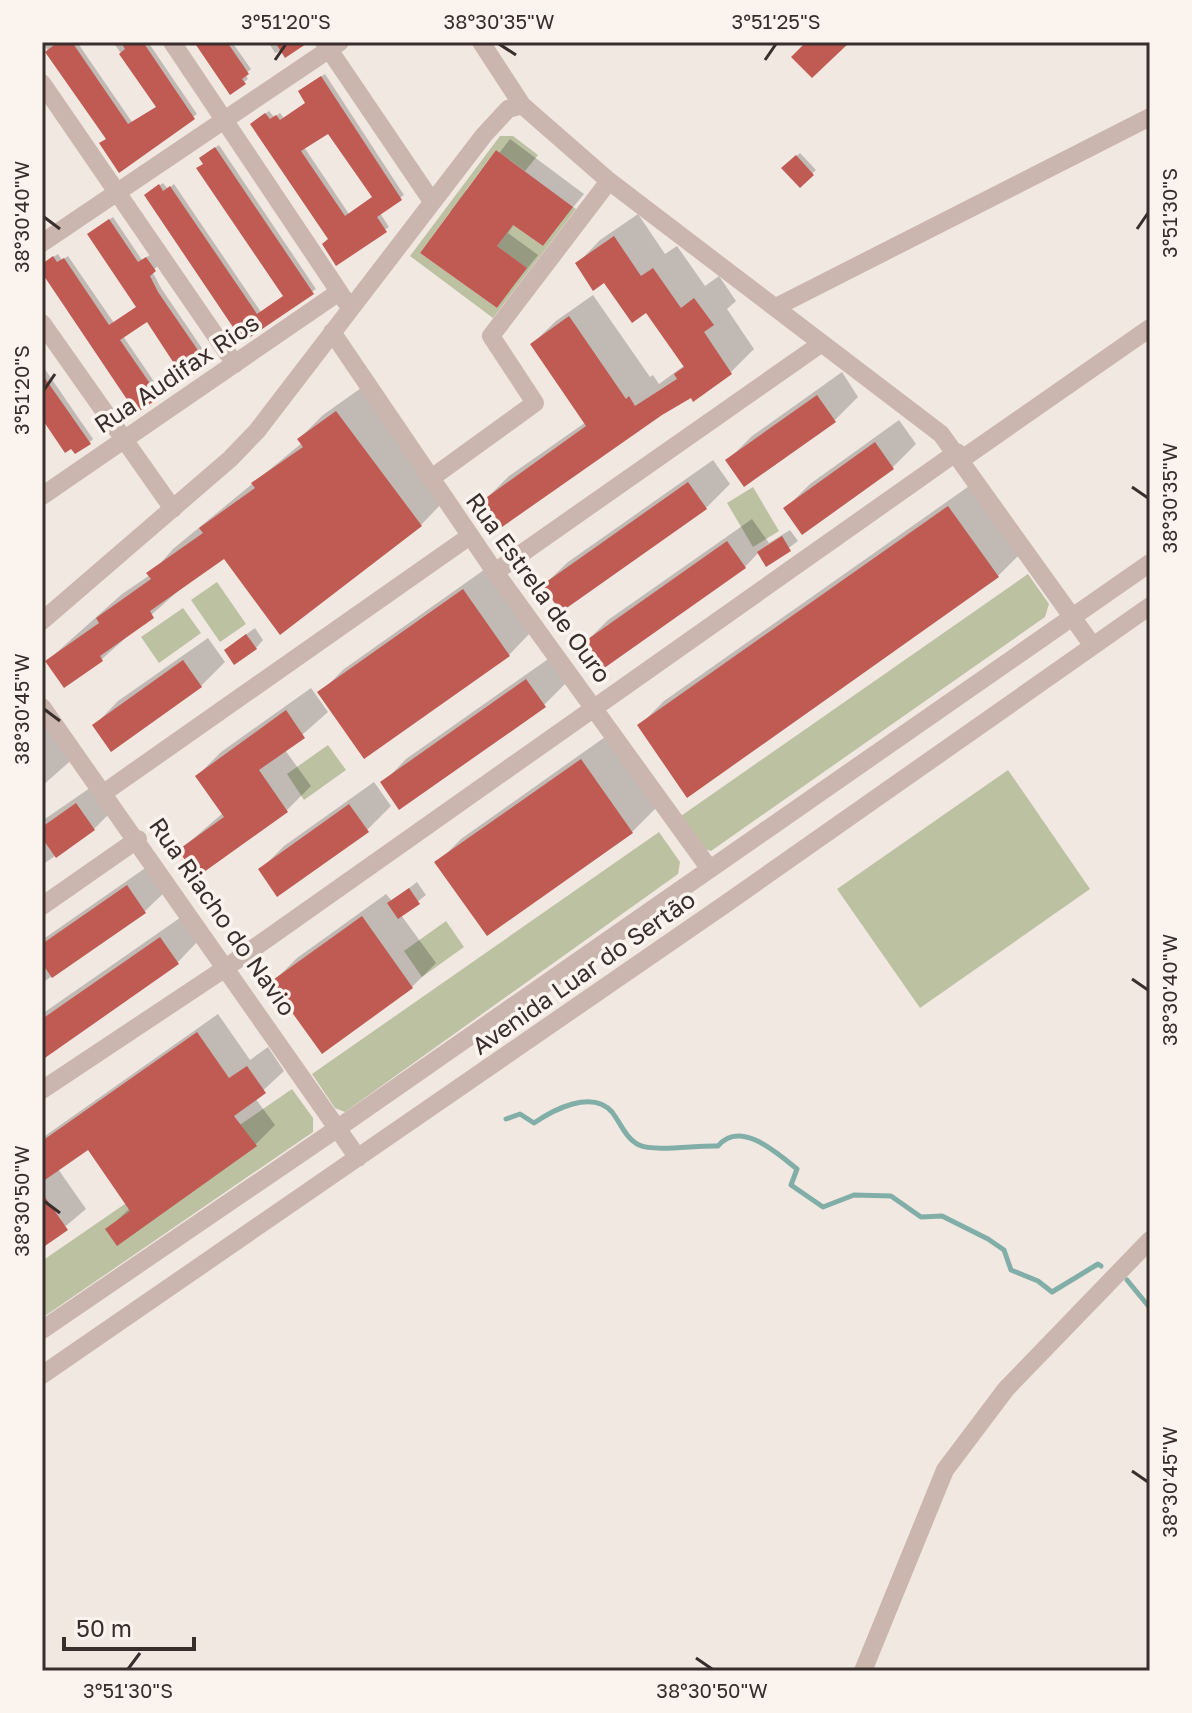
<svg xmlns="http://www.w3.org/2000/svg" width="1192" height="1713" font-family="'Golos Text',sans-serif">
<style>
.green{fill:#bcc1a2}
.shadow{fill:#0003;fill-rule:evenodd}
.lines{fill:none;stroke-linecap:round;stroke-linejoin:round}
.stream{stroke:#82aea8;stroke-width:5}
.building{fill:#bf5b53;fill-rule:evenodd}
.minor{stroke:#cab6ae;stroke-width:18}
.ticks{fill:none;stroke:#392e2c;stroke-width:3}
.labels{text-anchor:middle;stroke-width:7;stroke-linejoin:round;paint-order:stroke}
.street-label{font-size:24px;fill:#392e2c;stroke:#faf3ee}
.neatline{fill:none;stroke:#392e2c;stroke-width:3}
.ticks-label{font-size:20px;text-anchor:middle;fill:#392e2c}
</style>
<rect width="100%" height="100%" fill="#f2e8e2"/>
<!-- green -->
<path class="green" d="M500,136H513L538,155L525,171L496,150L466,190L480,233L450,212L420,253L497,308L527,268L497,246L513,225L543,246L573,207L576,209L493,318L410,256Z
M753,487L779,531L753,547L727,503Z
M1028,574L1049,604L1045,617L711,851L702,848L678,818Z
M217,582L246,624L220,642L191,600Z
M183,608L201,633L159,663L141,637Z
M328,745L346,770L304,800L287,774Z
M1008,770L1090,889L920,1008L837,889Z
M659,832L680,862L678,874L345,1112L335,1108L312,1074Z
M446,921L464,947L422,977L404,951Z
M292,1089L313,1118V1132L42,1318V1261Z"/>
<!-- shadow -->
<path class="shadow" d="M42,42H77L132,122L158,106L113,42H148L197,114L120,170L108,138Z
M197,42H236L234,45L251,69L245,74L248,79L231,92Z
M268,42H303L275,53Z
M325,74L404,195L380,213L389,227L337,263L330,239L256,120L269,111L274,117L280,113L284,118L308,102L304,88ZM329,131L374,196L349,214L304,147Z
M510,139L584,194L543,244L515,223L508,233L538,255L497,306L423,253Z
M219,145L316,289L244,339L150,192L163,183L168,189L174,184L261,312L285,295L205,163V155Z
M800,153L816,170L800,185L784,168Z
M638,214L665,254L677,246L705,286L719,276L736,301L727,309L754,349L730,373L691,396L485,500L509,476L586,422L532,344L556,321L593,295L650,377L653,375L659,384L685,365L647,310L577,264L600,240Z
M113,217L142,260L150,255L158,266L152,271L161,288L210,360L130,400L42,270L44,263L58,254L62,260L68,256L114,323L138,306L93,231ZM147,319L178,368L155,383L123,336Z
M42,365L93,439L90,442L42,415Z
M842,372L858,397L834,421L728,460L752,436Z
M361,388L444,501L421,525L224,556L177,592L102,659L47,661L122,594L150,575L173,549L302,443L299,439L323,415Z
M899,420L916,444L892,468L786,508L810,484Z
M713,460L730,484L706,508L544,585L568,562Z
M972,484L1022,552L998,576L640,725L664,701Z
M752,519L769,543L790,530L798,541L767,564L759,552L745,567L584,644L608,620Z
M488,567L532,631L509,655L320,693L344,669Z
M255,628L263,640L256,648L234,643Z
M208,638L225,662L201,686L95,725L118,701Z
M551,657L568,681L544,705L383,783L406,759Z
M311,688L328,712L285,750L311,786L287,810L198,874L180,850L223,813L197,776L221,752Z
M42,710L76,756L42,786Z
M605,737L656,808L632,832L437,863L461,839Z
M100,781L118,805L94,829L42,865V821Z
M374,782L391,806L367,830L260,870L284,846Z
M151,864L168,889L145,911L42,983V940Z
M417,882L426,895L401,915L436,963L412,987L273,982L297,958L386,894L392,901Z
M184,915L200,939L178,962L42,1058V1014Z
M218,1014L250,1060L268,1047L284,1071L255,1098L275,1125L255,1145L108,1229L130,1208L89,1147L58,1169L86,1209L42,1246V1138Z"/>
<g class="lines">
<!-- stream -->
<path class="stream" d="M506,1119L520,1114L534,1123C553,1110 592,1089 612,1112C620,1122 626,1139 639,1145C654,1152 698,1145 718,1146C740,1119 777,1153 797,1169L791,1185L823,1207L854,1195L891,1196L921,1217L942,1216L988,1239L1004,1250L1011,1270L1038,1281L1052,1292L1098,1264L1101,1266
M1127,1280L1150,1308"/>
</g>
<!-- building -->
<path class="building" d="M58,42H72L128,124L156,107L119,54L125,49L121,42H143L195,119L119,173L99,143L106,139L45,52Z
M194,42H227L249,74L242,79L246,84L230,95Z
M275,42H309L285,58Z
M806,42H850L812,78L791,57Z
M321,76L402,200L377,217L387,232L336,266L322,244L328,239L250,124L265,113L270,119L276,115L280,120L305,103L298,91ZM328,134L372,197L345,216L301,151Z
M215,147L314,294L243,342L144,195L159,184L163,191L170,186L257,314L283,296L196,168L203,164L199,158Z
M496,150L573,207L543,246L513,225L497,246L527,268L497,308L420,253Z
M796,155L814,175L800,188L781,168Z
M109,219L138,262L146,257L156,271L150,276L158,292L208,365L129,418L121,405L128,401L42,273V264L53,256L57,262L64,258L109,325L136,307L87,234ZM147,322L177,368L151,385L120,340Z
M614,236L641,276L653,268L681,308L694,298L714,325L704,332L732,374L693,402L691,398L662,415L502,527L483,500L586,426L530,344L569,316L626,399L629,396L635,406L677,379L674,374L684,367L646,313L632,323L604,283L593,291L575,263Z
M42,374L91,444L75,454L71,449L65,453L42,419Z
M817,395L836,422L744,487L725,460Z
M336,411L422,526L280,635L224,559L150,611L154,618L100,656L103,661L64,688L45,661L99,623L96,618L151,579L146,573L203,533L199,528L255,488L251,483L303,447L297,439Z
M875,442L894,469L802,535L783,508Z
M688,482L707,509L561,612L542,585Z
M948,506L999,577L687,798L637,725Z
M782,536L791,551L766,567L757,552Z
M727,541L746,568L600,671L581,644Z
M463,589L510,656L364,759L317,692Z
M246,634L257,649L234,665L224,650Z
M183,660L202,687L111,752L92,725Z
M526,679L546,707L399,810L380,782Z
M286,710L305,738L259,770L288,812L197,877L178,850L224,817L195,776Z
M581,759L633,833L487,936L434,862Z
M76,803L95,830L56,858L42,838V827Z
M349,804L369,832L277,897L258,869Z
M127,885L146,913L52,978L42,963V944Z
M409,888L420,904L398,919L387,903Z
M362,916L413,988L322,1054L270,982Z
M160,937L179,964L42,1060V1019Z
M197,1032L229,1078L247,1066L266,1093L234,1116L257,1146L117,1246L105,1229L130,1211L88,1150L42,1182V1141Z
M42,1193L68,1230L42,1248Z"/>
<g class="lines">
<!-- minor -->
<path class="minor" d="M172,42L346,302
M324,42L431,200
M481,42L522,105
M42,83L235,364
M42,243L340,42
M776,307L1150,117
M42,323L173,509
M332,332L495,572L709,868
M962,459L1150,328
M430,479L535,403L491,336L609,181
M42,496L339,292
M495,572L822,343
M42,621L230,459L257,431L484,135L508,109L522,105L609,181L941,434L1093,646
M42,707L358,1158
M105,792L470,536
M42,906L138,839
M42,1090L227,967L957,452
M42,1330L338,1128L1150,563
M42,1375L724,905L1150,606
M863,1671L945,1470L1006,1389L1150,1240"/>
</g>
<!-- ticks -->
<path class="ticks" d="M499,44L516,55M275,60L286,44M765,60L776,44M44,217L60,229M1137,229L1148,213M44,390L55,374M1132,487L1148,498M44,709L60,721M1132,979L1148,990M44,1201L60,1213M1132,1471L1148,1482M696,1658L712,1669M128,1669L140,1653"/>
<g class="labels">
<!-- street labels -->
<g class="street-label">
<text transform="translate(177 374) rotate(-34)" y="8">Rua Audifax Rios</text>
<text transform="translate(538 588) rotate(54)" y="8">Rua Estrela de Ouro</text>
<text transform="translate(222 917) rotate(55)" y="8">Rua Riacho do Navio</text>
<text transform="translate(584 973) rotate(-35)" y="8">Avenida Luar do Sertão</text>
</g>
</g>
<!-- border -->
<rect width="1192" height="1713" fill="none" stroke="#faf3ee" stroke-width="88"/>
<!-- scale -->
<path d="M64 1637v12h130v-12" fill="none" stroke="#392e2c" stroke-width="4"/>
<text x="76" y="1637" font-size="24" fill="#392e2c" stroke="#faf3ee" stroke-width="6" paint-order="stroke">50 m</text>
<rect x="44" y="44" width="1104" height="1625" class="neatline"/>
<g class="ticks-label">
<text x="286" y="29">3°51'20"S</text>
<text x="499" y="29">38°30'35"W</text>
<text x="776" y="29">3°51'25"S</text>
<text transform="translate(1170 213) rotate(-90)" y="7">3°51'30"S</text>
<text transform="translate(22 217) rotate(-90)" y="7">38°30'40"W</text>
<text transform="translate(22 390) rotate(-90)" y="7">3°51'20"S</text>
<text transform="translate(1170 498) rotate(-90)" y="7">38°30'35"W</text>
<text transform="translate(22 709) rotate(-90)" y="7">38°30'45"W</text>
<text transform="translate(1170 990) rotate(-90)" y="7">38°30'40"W</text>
<text transform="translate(22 1201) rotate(-90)" y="7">38°30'50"W</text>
<text transform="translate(1170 1482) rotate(-90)" y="7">38°30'45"W</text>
<text x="128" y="1698">3°51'30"S</text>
<text x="712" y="1698">38°30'50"W</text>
</g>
</svg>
